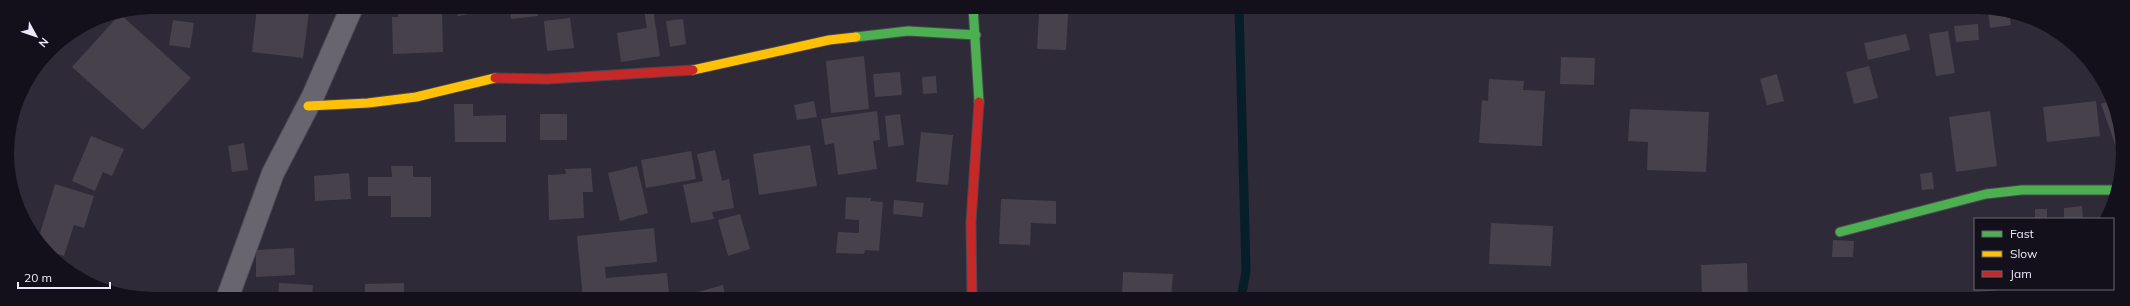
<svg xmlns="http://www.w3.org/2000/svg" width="2130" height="306" font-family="Mulish,sans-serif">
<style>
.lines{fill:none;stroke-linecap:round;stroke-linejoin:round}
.stream{stroke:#051e28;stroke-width:9}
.building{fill:#47414c}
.street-casing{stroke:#4a4653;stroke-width:24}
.fast-casing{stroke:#4a4653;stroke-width:11}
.slow-casing{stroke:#4a4653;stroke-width:11}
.jam-casing{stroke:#4a4653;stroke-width:11}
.street{stroke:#68656f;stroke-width:22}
.fast{stroke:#4caf50;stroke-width:9}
.slow{stroke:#ffc107;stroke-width:9}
.jam{stroke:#c62828;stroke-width:9}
</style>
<rect width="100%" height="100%" fill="#2e2a38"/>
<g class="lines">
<!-- stream -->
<path class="stream" d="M1239,7L1246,271L1241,299"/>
</g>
<!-- building -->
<path class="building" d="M257,7L309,12L303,58L252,52Z
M398,7H442L443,52L393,54L392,17H398Z
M456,7H468L469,14L458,16Z
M510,7H537L538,16L511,19Z
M653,8L660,56L621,62L617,33L647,28L644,9Z
M1988,10H1995L2009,13L2011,25L1990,28Z
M1039,13L1068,14L1066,50L1037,49Z
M120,14L191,78L143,130L72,67Z
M570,18L574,48L547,51L544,21Z
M683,19L686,44L670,47L666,21Z
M173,20L194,23L190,48L169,45Z
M1978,24L1979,40L1956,42L1954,26Z
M1948,31L1955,73L1936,76L1929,34Z
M1906,34L1910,50L1868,60L1864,43Z
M864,56L869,109L831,113L826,61Z
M1561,57L1595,58L1594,85L1560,84Z
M1869,66L1878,98L1854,104L1846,72Z
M900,72L902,95L875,97L873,74Z
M1777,74L1784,101L1767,105L1760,79Z
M936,76L937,93L923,94L922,77Z
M1489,79L1524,81L1523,90L1545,91L1542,146L1479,143L1482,100L1488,101Z
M2112,100L2115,106L2120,146L2116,147L2101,104Z
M814,101L817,117L797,120L794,105Z
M2096,101L2100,136L2047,142L2043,107Z
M454,104H473V116L506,115V142H455Z
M1630,109L1709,112L1706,172L1647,170L1648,142L1628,141Z
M877,111L880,140L873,141L877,169L838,175L834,143L825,145L821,119Z
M1990,111L1997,166L1956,172L1949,117Z
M540,114H567V140H540Z
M900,114L904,145L888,147L885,116Z
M921,132L953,135L948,185L916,182Z
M91,136L124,149L112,176L103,172L95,191L72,181Z
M244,143L248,170L232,172L228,146Z
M810,145L817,186L759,195L753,154Z
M715,150L722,181L729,179L734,208L712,212L714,219L691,223L683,185L703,181L697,154Z
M691,151L696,179L646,188L641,160Z
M391,166H413V177H431V217H391V196H368V177H392Z
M637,166L648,213L620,221L608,173Z
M591,168L593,192H583L584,218L549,220L548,175L566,174L565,169Z
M1932,172L1934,189L1922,190L1920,174Z
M349,173L351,199L315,201L314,176Z
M55,184L94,196L84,228L74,225L64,256L43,249L38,240Z
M846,197L871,198V201L883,202L879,251L865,250L864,254L836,253L838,232L859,233V220L845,219Z
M1001,199L1056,201V224L1031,223L1030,245L999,244Z
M894,200L924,203L922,217L893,214Z
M2082,206L2083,219H2064V208Z
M2035,209H2047V219H2035Z
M740,214L750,249L728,256L718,220Z
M1491,223L1553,226L1551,266L1489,264Z
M654,228L657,262L605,267L606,278L667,273L669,295L629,299H615V296L583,299L577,236Z
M1833,240L1854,241L1853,257H1832Z
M294,248L295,275L256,277V250Z
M1747,263L1748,299H1702L1701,265Z
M1123,272L1173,274L1171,299H1122Z
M279,283L313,285L312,299H278Z
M404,283V299H365V284Z
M723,285L726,299H676V298Z"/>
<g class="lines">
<defs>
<path id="street" d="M227,299L273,173L313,96L352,7"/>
<path id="fast" d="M973,7L979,102
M856,37L908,31L976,35
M1840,232L1986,194L2022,190H2115"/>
<path id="slow" d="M693,70L829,40L856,37
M308,106L368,103L416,97L495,78"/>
<path id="jam" d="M495,78L548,79L693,70
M972,299L971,222L979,102"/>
</defs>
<!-- street casing -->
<use href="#street" class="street-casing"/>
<!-- fast casing -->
<use href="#fast" class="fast-casing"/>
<!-- slow casing -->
<use href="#slow" class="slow-casing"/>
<!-- jam casing -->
<use href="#jam" class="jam-casing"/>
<!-- street -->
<use href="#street" class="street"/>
<!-- fast -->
<use href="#fast" class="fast"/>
<!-- slow -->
<use href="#slow" class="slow"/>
<!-- jam -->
<use href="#jam" class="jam"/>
</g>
<!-- crop -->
<path d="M0 0H2130V306H0ZM153 14H1977A139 139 0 0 1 2116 153V153A139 139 0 0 1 1977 292H153A139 139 0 0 1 14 153V153A139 139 0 0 1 153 14Z" fill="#13101b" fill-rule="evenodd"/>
<!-- legend -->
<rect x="1974" y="218" width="140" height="72" fill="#13101b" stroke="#6a6674"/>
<rect x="1982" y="231" width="20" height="6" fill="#4caf50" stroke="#6a6674"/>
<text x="2010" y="238" font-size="12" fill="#ece8f9">Fast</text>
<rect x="1982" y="251" width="20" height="6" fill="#ffc107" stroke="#6a6674"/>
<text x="2010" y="258" font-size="12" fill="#ece8f9">Slow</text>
<rect x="1982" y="271" width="20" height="6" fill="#c62828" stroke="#6a6674"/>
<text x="2010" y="278" font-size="12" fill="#ece8f9">Jam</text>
<!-- north arrow -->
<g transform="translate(36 36) rotate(130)" stroke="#13101b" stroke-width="3" paint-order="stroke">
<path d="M0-3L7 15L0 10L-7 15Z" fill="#ece8f9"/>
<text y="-6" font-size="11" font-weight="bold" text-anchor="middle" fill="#ece8f9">N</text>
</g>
<!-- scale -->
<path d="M18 282v6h92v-6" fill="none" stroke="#ece8f9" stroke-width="2"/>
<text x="24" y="282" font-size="12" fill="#ece8f9" stroke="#13101b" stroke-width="3" paint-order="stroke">20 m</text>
</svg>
